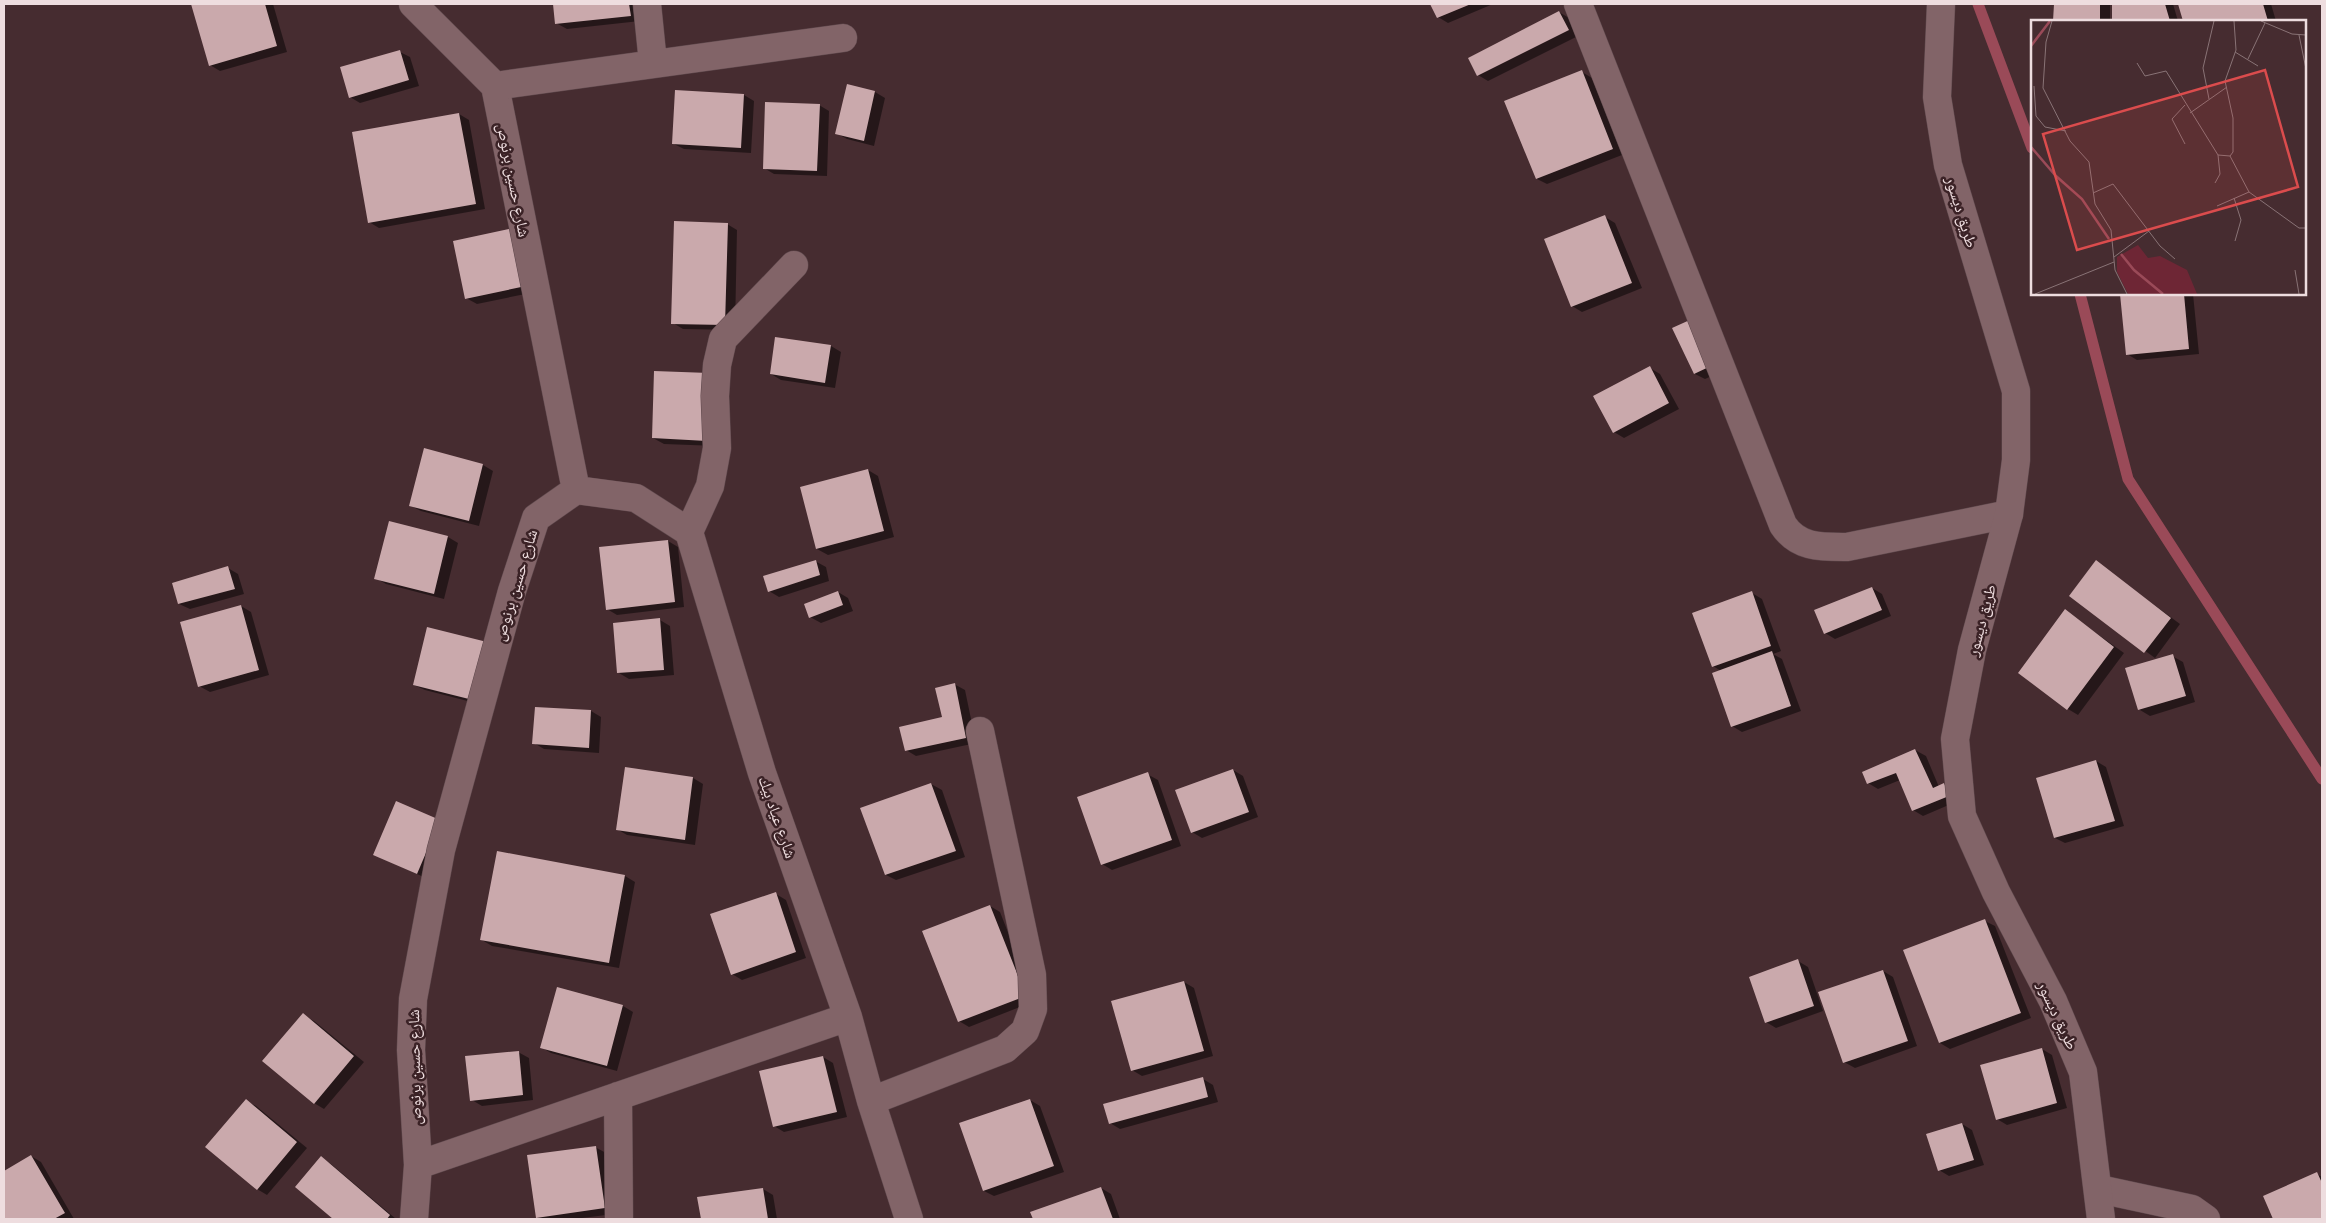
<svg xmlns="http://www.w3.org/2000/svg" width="2326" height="1223" font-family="Arial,'Noto Naskh Arabic',sans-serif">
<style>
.shadow{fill:#0007}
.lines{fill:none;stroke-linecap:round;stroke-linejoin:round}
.stream{stroke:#9a4a58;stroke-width:11}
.building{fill:#caa9ac}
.minor-casing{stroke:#5e484c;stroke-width:29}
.secondary-casing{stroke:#5e484c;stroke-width:29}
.minor{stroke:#826468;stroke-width:28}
.secondary{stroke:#826468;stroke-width:28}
.labels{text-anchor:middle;stroke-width:5;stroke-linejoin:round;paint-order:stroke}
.street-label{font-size:16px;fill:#eedddf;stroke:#3b2226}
.inset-river{fill:none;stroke:#9a4a58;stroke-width:2.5}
.inset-road{fill:none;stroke:#897376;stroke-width:1}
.view{fill:#db4c4d;fill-opacity:0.15;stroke:#db4c4d;stroke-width:2.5}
.inset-edge{fill:none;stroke:#eedddf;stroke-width:2.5}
</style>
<rect width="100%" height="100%" fill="#462c30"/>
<!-- shadow -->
<path class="shadow" d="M193,4H273L287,52L220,71L210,65Z
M554,4H638L640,21L567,29L556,23Z
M1432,4H1493L1448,23L1438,17Z
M2055,4H2110V21H2054Z
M2113,4H2173L2178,21H2113Z
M2179,4H2271L2276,21H2184Z
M1559,12L1569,18L1578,36L1488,81L1478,75L1469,58Z
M400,52L410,57L419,86L360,103L350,97Z
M1582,72L1592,78L1622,155L1547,184L1537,179Z
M677,91L744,95L754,101L751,153L684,149L674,144Z
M875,92L885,98L874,146L847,139L836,133Z
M819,105L829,111L827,176L774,174L764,168Z
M459,114L469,120L485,209L379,228L369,222Z
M1605,217L1615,223L1642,288L1582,312L1572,306Z
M727,224L737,230L735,330L683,329L673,323Z
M513,230L535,292L477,304L466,298Z
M2121,294H2193L2199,354L2137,360L2127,354Z
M1674,329L1723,371L1705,379L1695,374Z
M831,346L841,352L835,388L781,380L771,374Z
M1650,368L1660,374L1679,409L1624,438L1614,432Z
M656,373L717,446L664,444L653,438Z
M483,465L493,471L479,526L421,511L411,506Z
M868,470L878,476L894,537L828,555L817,549L802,488Z
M448,537L458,543L444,599L386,584L376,578Z
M668,541L678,547L684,607L617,615L607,609Z
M815,561L826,567L829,581L779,597L769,591Z
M2096,562L2180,624L2155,658L2070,596Z
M228,568L238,574L244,594L190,609L179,604Z
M1872,588L1882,594L1891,616L1835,639L1825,633Z
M838,592L848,598L853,611L821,623L810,617Z
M1752,593L1762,599L1781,651L1773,654L1782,659L1801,711L1742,732L1732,726L1721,671L1713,666Z
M241,606L251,612L269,675L210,692L199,686Z
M2065,611L2124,653L2078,715L2068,709Z
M660,620L670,626L674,675L629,679L619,673Z
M428,629L483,705L425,690L414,685Z
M2172,656L2183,662L2195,702L2150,716L2140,710L2127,669Z
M954,684L965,690L976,743L916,756L906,750L944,718Z
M591,711L601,717L599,753L544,749L534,743Z
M1915,750L1926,756L1939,787L1944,785L1954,791L1958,801L1923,816L1913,810L1900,780L1878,789L1868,783Z
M2096,761L2106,767L2124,826L2065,843L2055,838Z
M1233,770L1243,776L1258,817L1202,838L1192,832Z
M1147,774L1158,780L1181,846L1112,870L1102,864Z
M693,778L703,784L695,845L627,835L617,829Z
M931,784L942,790L965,857L896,880L886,875Z
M450,827L428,879L375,855Z
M498,853L625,876L635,882L619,968L492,946L482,940Z
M776,894L786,900L806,958L742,980L732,974Z
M990,906L1000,912L1035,1001L969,1027L959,1021Z
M1985,921L1995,926L2031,1018L1950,1049L1940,1043L1905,951Z
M1798,961L1808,967L1823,1011L1776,1028L1766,1022Z
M1883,971L1893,977L1917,1046L1855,1068L1844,1062Z
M1184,982L1194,988L1213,1056L1142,1076L1132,1070Z
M558,988L623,1006L633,1012L617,1071L551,1053L541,1047Z
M303,1015L314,1021L364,1062L324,1109L314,1103Z
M2042,1049L2052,1055L2067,1108L2007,1125L1997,1119Z
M518,1052L529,1058L533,1100L482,1106L472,1100Z
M823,1057L833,1063L847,1117L784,1132L774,1126Z
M1203,1079L1213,1085L1218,1102L1120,1129L1110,1123Z
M1030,1100L1040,1106L1064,1172L994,1196L984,1191L961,1124Z
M246,1101L256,1106L307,1148L267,1195L257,1189Z
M1962,1124L1972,1130L1984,1165L1949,1176L1939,1170Z
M595,1147L606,1153L614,1214L574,1219H540L537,1217Z
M31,1156L41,1162L74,1219H4V1172Z
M321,1158L331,1164L396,1219H335L297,1187Z
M2317,1174L2322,1177V1219H2275L2265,1197Z
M1101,1188L1111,1194L1120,1219H1034L1032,1213Z
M763,1189L773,1195L777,1219H702L699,1198Z"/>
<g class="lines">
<!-- stream -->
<path class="stream" d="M1978,4L2032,148
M2080,294L2128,479L2322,779"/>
</g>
<!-- building -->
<path class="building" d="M191,4H265L277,46L209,66Z
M553,4H629L631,16L555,24Z
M1430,4H1471L1437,18Z
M2054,4H2100V21H2053Z
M2112,4H2165L2170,21H2112Z
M2178,4H2263L2268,21H2183Z
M1559,11L1569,30L1477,76L1468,58Z
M400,50L409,80L349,98L340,67Z
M1582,70L1613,149L1536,179L1504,101Z
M847,84L875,91L864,141L835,134Z
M675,90L744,94L741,148L672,144Z
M765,102L820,104L817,171L763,169Z
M459,113L476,204L368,223L352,132Z
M1605,215L1632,283L1571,307L1544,239Z
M674,221L728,223L725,325L671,324Z
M513,228L526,286L465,299L453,241Z
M2120,294H2184L2189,349L2126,355Z
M1692,319L1713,365L1694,374L1672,328Z
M775,337L831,345L825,383L770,374Z
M1650,366L1669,403L1613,433L1593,396Z
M654,371L709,373L707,441L652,438Z
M424,448L483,464L469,521L409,506Z
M868,469L884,531L816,549L800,487Z
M389,521L448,536L434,594L374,579Z
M668,540L675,602L606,610L599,547Z
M816,560L820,575L768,592L763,576Z
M2096,560L2171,618L2144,653L2069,596Z
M228,566L235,589L178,604L172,583Z
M1872,587L1882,610L1824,634L1814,610Z
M838,591L843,605L809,618L804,604Z
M1752,591L1771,646L1712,667L1692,613Z
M241,605L259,670L198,687L180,622Z
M2065,609L2114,647L2067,710L2018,673Z
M660,618L664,670L617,673L613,623Z
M427,627L487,642L473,700L413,685Z
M1772,651L1791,706L1731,727L1712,673Z
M2173,654L2186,696L2138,710L2125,668Z
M955,683L966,738L905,751L899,727L942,717L935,688Z
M535,707L591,710L589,748L532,744Z
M1915,749L1933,788L1944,783L1949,796L1912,811L1896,773L1867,784L1862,772Z
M2096,760L2115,821L2054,838L2036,778Z
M625,767L693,777L685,840L616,830Z
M1233,769L1249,812L1191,833L1175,790Z
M1148,772L1172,840L1101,865L1077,797Z
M931,783L956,851L885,875L860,808Z
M396,801L440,820L417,874L373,855Z
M497,851L625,875L609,963L480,940Z
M776,892L796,952L731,975L710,914Z
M990,905L1026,996L958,1022L922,931Z
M1985,919L2021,1013L1939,1043L1903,950Z
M1798,959L1814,1006L1765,1023L1749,977Z
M1883,970L1908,1041L1843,1063L1818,992Z
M1184,981L1204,1051L1131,1071L1111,1001Z
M557,987L623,1005L607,1066L540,1048Z
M303,1013L354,1056L314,1104L262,1061Z
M2042,1048L2057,1103L1996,1120L1980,1065Z
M519,1051L523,1095L470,1101L465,1056Z
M823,1056L837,1112L773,1127L759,1071Z
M1203,1077L1208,1097L1109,1124L1103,1104Z
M246,1099L297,1142L257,1190L205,1147Z
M1030,1099L1054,1166L983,1191L959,1123Z
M1962,1123L1974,1160L1938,1171L1926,1134Z
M596,1146L605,1208L536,1218L527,1155Z
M31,1155L65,1213L54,1219H4V1171Z
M321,1156L390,1215L387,1219H333L295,1187Z
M2317,1172L2322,1183V1219H2273L2263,1196Z
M1101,1187L1113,1219H1033L1030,1212Z
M763,1188L768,1219H701L697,1197Z"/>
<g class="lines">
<defs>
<path id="minor" d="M413,4L495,86L576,490L536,518L512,591L441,850L413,999L411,1050L418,1165L414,1219
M647,4L653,63
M1578,4L1783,525C1798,548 1821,547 1847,547L2009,514
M495,86L843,38
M576,490L636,498L689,532L762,773L848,1017L871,1101L909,1219
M689,532L710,486L717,448L715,396L717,365L723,339L794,265
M618,1096L619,1219
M871,1101L1005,1049L1025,1031L1033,1009L1032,975L980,731
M418,1165L848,1017
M2099,1189L2192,1209L2206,1219"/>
<path id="secondary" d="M1941,4L1937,97L1948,165L2016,391V460L2009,514L1972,650L1955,739L1962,816L1996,892L2053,1001L2083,1072L2101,1219"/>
</defs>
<!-- minor casing -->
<use href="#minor" class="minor-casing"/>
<!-- secondary casing -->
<use href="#secondary" class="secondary-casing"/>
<!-- minor -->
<use href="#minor" class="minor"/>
<!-- secondary -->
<use href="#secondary" class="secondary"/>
</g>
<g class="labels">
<!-- street labels -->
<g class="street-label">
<text transform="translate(514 180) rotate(79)" y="6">شارع حسين برنوص</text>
<text transform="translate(1962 212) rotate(73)" y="6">طريق ديسور</text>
<text transform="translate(515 585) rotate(-73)" y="6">شارع حسين برنوص</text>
<text transform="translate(1981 620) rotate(-75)" y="6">طريق ديسور</text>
<text transform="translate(778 817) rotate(71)" y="6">شارع عياد بيك</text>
<text transform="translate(2058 1015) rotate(65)" y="6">طريق ديسور</text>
<text transform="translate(414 1067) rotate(-91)" y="6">شارع حسين برنوص</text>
</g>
</g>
<!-- overview -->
<g transform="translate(2031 20)">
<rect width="275" height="275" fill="#462c30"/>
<path d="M107,225L117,238L129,236L156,250L166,274H97L86,252V237Z" fill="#6e2635"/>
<path class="inset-river" d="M0,26L19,1M0,127L25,156L51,179L78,219M90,234L103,250L132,274"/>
<path class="inset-road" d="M21,1L15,22L12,68L39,121L58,142L64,184L80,210L84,250L96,274M203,1L205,30L194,61L202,98V132L199,136L218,172L268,208H275M230,1L261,14L275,15M268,15L275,49M204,32L227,46M217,39L234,3M106,43L114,56L135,51L187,135L199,136M3,66L5,96L14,107L35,111M178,79L172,48L183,1M159,93L196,67M154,124L141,99L154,85M184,163L189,154L187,135M62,173L82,164L129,226L144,239M203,178L210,200L204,221M186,186L218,172M83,237L118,211M264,250L268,274M4,274L83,242"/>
<path class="view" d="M234,50L267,167L46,230L12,114Z"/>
<rect width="275" height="275" class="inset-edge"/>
</g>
<!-- border -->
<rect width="2326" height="1223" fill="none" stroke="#eedddf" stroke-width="10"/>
</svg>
